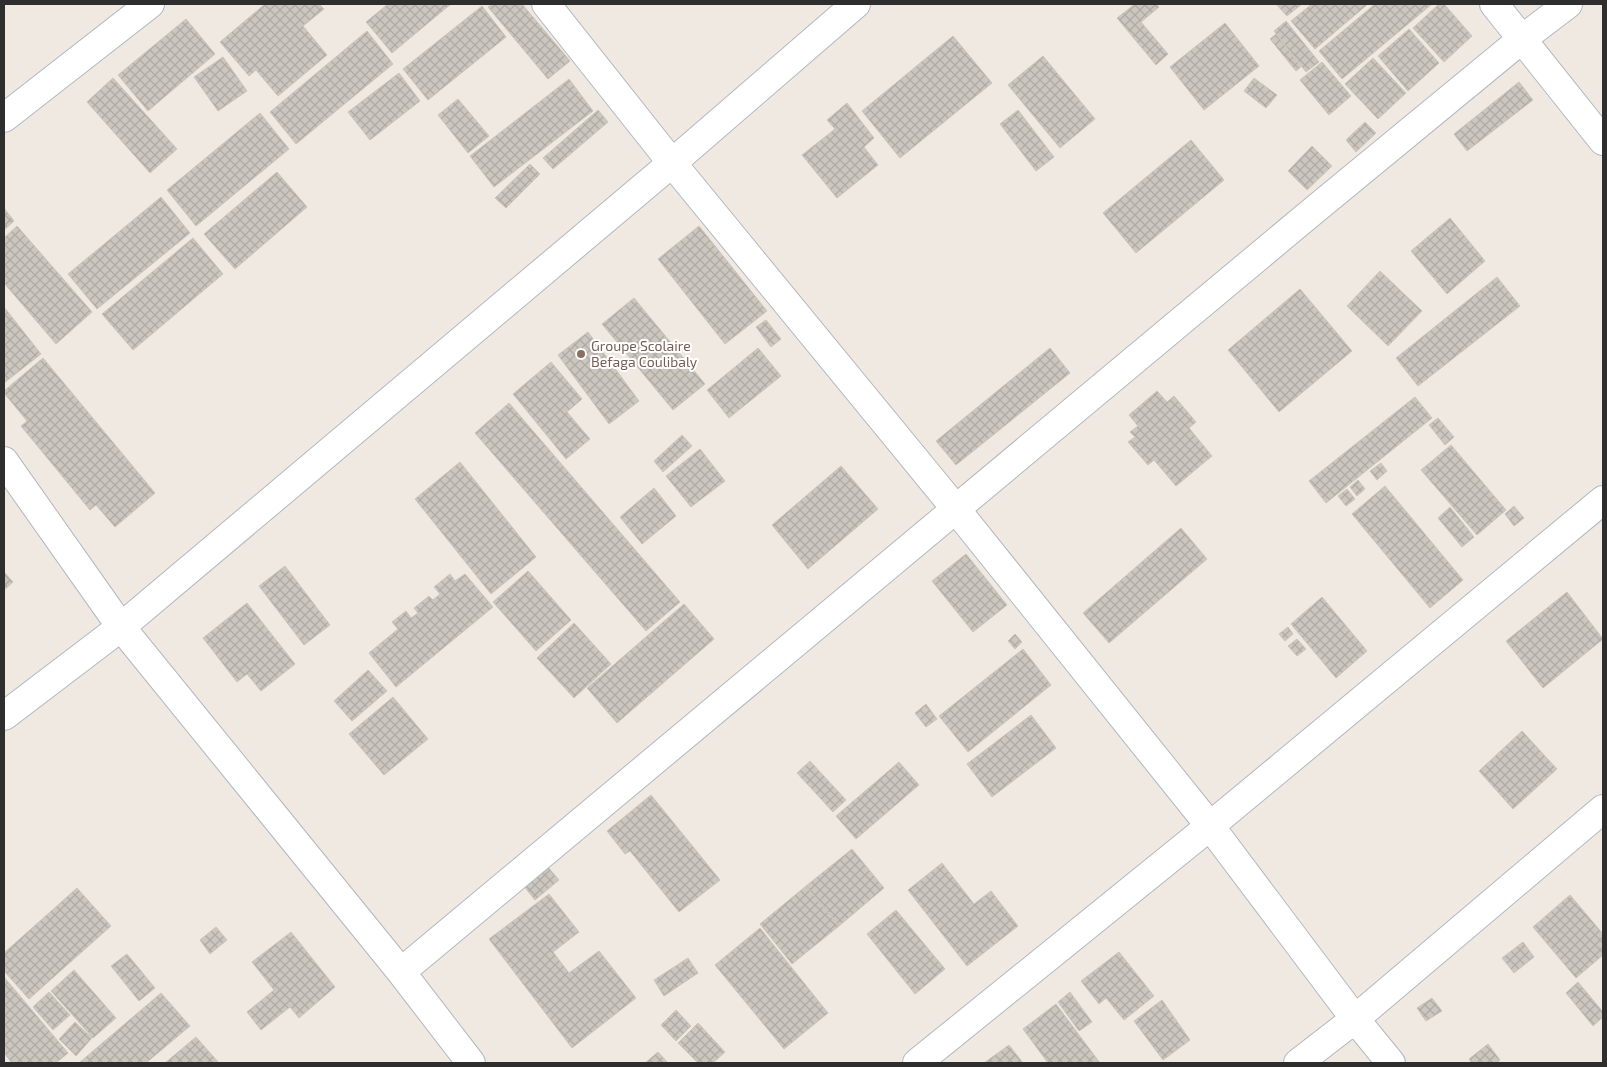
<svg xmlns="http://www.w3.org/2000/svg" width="1607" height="1067" font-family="'Exo 2',sans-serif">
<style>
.building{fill:url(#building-cross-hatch);stroke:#cbc5ba}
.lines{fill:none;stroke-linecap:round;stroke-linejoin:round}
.minor-casing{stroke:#b4b7c1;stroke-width:30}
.minor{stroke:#fff;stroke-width:28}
.education-dot{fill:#8d6e63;stroke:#fff;stroke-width:2}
.labels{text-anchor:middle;stroke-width:4;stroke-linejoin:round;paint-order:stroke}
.education-label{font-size:14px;fill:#785e54;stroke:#fff;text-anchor:start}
</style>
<defs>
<pattern id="building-cross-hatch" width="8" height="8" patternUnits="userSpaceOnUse" patternTransform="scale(1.25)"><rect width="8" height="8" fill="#cbc7bf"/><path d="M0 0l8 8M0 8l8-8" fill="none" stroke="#afaba4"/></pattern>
</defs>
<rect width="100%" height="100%" fill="#efe9e1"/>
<!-- building -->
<path class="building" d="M265,4H319L324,9L303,26L327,55L278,96L256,70L249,76L220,42Z
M388,4H451L392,53L366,22Z
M493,4H522L570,61L548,79L488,7Z
M1135,4H1156L1159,7L1141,22L1168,54L1156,65L1117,18Z
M1276,4H1302L1287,16Z
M1312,4H1368L1315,49L1291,21Z
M1375,4H1432L1342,79L1319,51Z
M1439,4H1444L1472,36L1444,62L1413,28Z
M482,6L506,37L428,100L403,69Z
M186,19L215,54L148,111L118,75Z
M1286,21L1319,62L1306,72L1274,31Z
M1225,23L1259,66L1204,110L1170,67Z
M1409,29L1439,63L1408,91L1378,56Z
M367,31L393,64L296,144L270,112Z
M1276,34L1301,67L1296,71L1270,39Z
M953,36L992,83L900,158L862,111Z
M1043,56L1095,119L1060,148L1008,85Z
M223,57L247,91L218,111L194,77Z
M1373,58L1406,93L1378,119L1345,84Z
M1322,62L1351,96L1329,115L1300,80Z
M399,73L420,101L370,140L348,112Z
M113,78L177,149L150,173L87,102Z
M1254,78L1277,95L1266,108L1244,91Z
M569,79L593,111L494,187L470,156Z
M1519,82L1533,100L1467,151L1454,134Z
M458,99L489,136L468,153L438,115Z
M847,103L874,138L864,147L878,165L837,198L802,155L835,129L827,120Z
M598,110L608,122L553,169L543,158Z
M1018,110L1054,157L1036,171L1000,124Z
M260,113L289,149L196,226L167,190Z
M1365,122L1376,133L1356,152L1346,140Z
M1191,140L1224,180L1136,253L1103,213Z
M1312,146L1332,166L1307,190L1288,171Z
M530,164L540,174L506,208L495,198Z
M277,172L307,207L235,269L204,234Z
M161,197L190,233L97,309L68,274Z
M4,208L14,221L4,230Z
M1450,218L1485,261L1447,294L1411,251Z
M17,226L92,312L56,344L4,283V238Z
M699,226L767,311L725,344L658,259Z
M193,238L223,274L133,350L102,314Z
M1380,271L1422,311L1388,346L1347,306Z
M1497,277L1520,306L1418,386L1396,358Z
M1300,289L1352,351L1279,412L1228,350Z
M634,298L705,384L673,410L602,324Z
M4,307L41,354L4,383Z
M766,320L781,339L771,347L756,327Z
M588,332L639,401L609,424L558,355Z
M758,348L781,376L729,418L707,390Z
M1050,348L1070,373L956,465L936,441Z
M43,358L155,493L115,527L96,505L90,510L21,426L27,421L4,393V391Z
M551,362L582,399L567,412L590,439L566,459L513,394Z
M1157,391L1167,402L1174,396L1196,422L1189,428L1212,456L1176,486L1154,460L1148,465L1128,442L1135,437L1130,432L1138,426L1129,415Z
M1415,397L1432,418L1326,503L1309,481Z
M509,403L680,602L646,631L475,433Z
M1438,418L1454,437L1445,445L1429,425Z
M682,435L692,446L663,472L654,461Z
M1451,445L1506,510L1477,535L1421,470Z
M700,449L725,481L691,507L666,476Z
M460,462L536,557L491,594L415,499Z
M1381,463L1387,471L1377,480L1370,471Z
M841,466L878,509L808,569L772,525Z
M1358,480L1365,489L1357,496L1350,487Z
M1385,486L1463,580L1430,608L1352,514Z
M654,488L676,516L642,544L620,517Z
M1347,489L1355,499L1346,506L1338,496Z
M1514,506L1524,518L1514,526L1505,514Z
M1450,507L1474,537L1462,547L1438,518Z
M1181,528L1207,559L1109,643L1083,613Z
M966,554L1007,605L973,632L932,581Z
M285,566L330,625L304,645L259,586Z
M528,571L571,620L536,651L493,602Z
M4,572L13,582L4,590Z
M450,574L455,581L465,574L493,607L396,687L369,653L398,629L392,622L406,611L411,618L418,613L414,608L429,596L433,600L440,594L434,587Z
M1567,592L1603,639L1543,688L1506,641Z
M1322,597L1367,651L1336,678L1291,624Z
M247,603L295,664L261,691L247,674L237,682L203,638Z
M684,604L714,639L617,723L587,688Z
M574,623L611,664L574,698L537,658Z
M1288,627L1293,634L1285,641L1279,634Z
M1015,634L1022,642L1015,649L1008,641Z
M1297,639L1306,649L1297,656L1288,646Z
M1023,649L1051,685L968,752L939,716Z
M368,670L387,691L352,721L334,701Z
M393,697L428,739L384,775L349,734Z
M926,704L937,719L926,727L915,713Z
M1031,715L1056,748L992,797L967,764Z
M1522,731L1557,769L1513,809L1479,771Z
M810,761L846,800L833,812L797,773Z
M899,762L919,785L856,839L836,816Z
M651,795L720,880L679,912L630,851L625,854L607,831Z
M852,849L884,888L839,926L806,886Z
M942,863L974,904L991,891L1018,926L967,966L908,890Z
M547,866L559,880L535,900L523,885Z
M806,886L839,926L792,964L760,924Z
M77,888L111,926L29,999L4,971V953Z
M549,894L579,932L553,952L569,973L599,951L636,998L572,1048L489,939Z
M1570,895L1603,934V955L1576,978L1533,927Z
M896,910L945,969L915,994L867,934Z
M216,927L227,940L210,954L200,940Z
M760,928L828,1013L784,1049L715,965Z
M291,932L335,987L299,1018L290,1007L261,1030L247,1012L274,990L252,962Z
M1523,942L1534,957L1514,973L1502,958Z
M1119,952L1154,996L1124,1020L1106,998L1099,1004L1081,981Z
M127,954L155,988L139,1001L111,966Z
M688,958L698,973L664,996L654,980Z
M74,970L116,1018L93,1038L51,991Z
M4,977L68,1053L56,1063H12L4,1053Z
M1578,982L1603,1012V1017L1593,1026L1566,993Z
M49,992L70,1015L53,1030L33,1007Z
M1070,992L1092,1022L1079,1031L1058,1002Z
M161,993L190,1026L146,1063H79Z
M1432,998L1442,1011L1426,1021L1417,1008Z
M1162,1000L1190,1040L1163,1060L1134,1021Z
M1056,1004L1100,1063H1048L1023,1029Z
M676,1010L691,1026L676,1041L661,1025Z
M75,1022L92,1038L76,1056L59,1039Z
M698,1023L725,1052L713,1063H698L678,1043Z
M196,1037L219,1063H165Z
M1488,1044L1500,1060L1497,1063H1472L1469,1059Z
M1009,1045L1023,1063H984Z
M658,1052L668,1063H645Z"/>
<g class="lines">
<defs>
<path id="minor" d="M546,4L672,163L955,508L1210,826L1355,1019L1391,1063
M1494,4L1603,141
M4,118L150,4
M4,461L121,627L401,972L471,1063
M4,716L121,627L672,163L856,4
M401,972L1307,216L1522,39L1568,4
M917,1063L1210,826L1603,500
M1298,1063L1355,1019L1603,809"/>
</defs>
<!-- minor casing -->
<use href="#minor" class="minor-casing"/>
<!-- minor -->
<use href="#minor" class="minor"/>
</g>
<!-- markers -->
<circle class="education-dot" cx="581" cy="354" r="5"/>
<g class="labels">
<!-- education labels -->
<g class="education-label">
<text x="591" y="351">Groupe Scolaire<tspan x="591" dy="16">Befaga Coulibaly</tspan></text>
</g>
</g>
<!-- border -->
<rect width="1607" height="1067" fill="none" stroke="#2e2e2e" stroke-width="10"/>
</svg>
